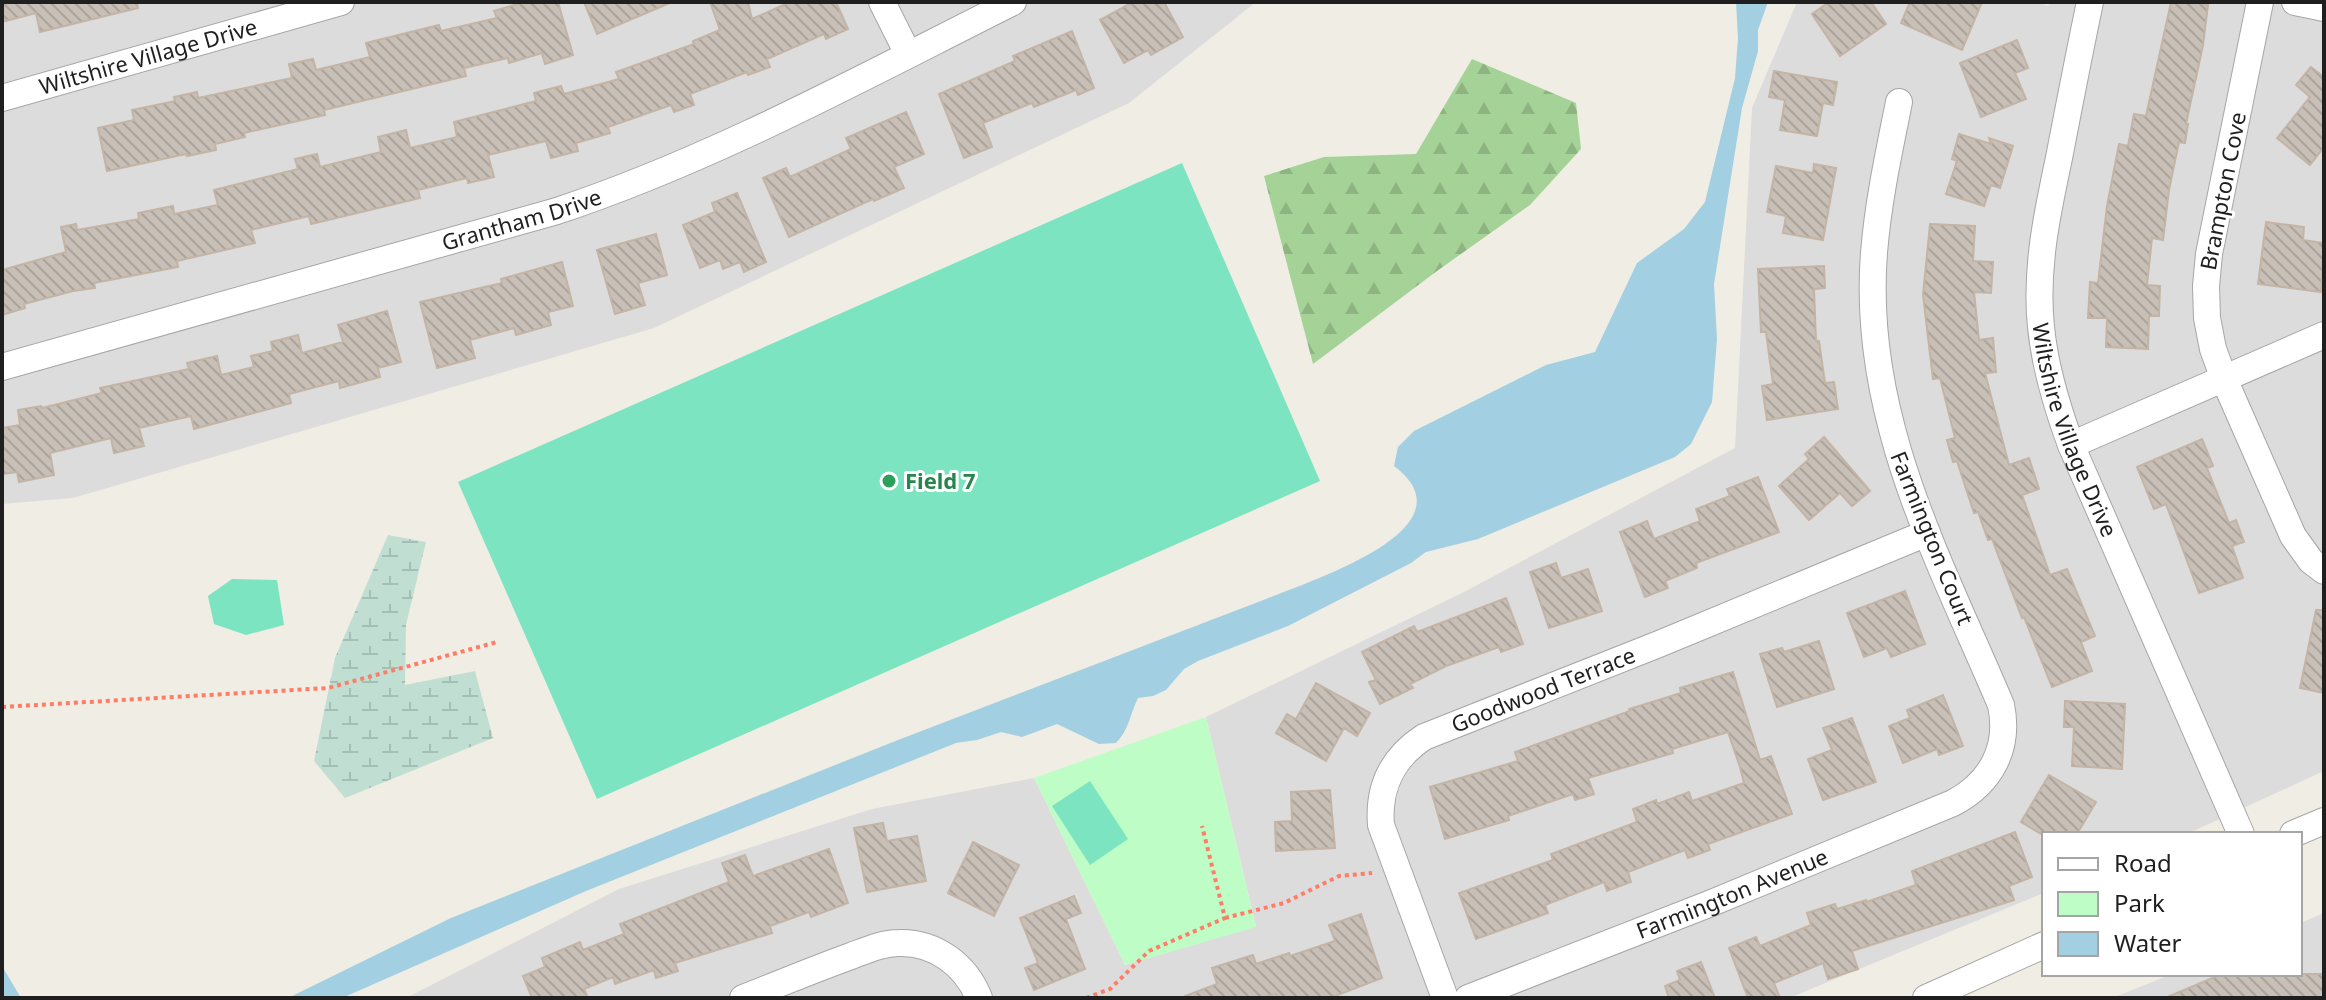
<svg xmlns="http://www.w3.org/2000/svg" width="2326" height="1000" font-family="'Noto Sans',sans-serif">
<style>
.residential{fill:#dddcdc}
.forest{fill:url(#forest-firs)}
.wetland{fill:url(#wetland-marsh)}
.park{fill:#befdc6}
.pitch{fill:#7de4c1}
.water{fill:#a2cfe1}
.building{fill:url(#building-back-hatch);stroke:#c3b4a5;stroke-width:2}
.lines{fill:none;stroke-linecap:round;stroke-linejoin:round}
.minor-casing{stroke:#a6a6a6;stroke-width:28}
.path{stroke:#ff7d66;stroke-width:4;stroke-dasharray:4 4;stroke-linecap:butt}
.minor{stroke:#fff;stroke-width:26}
.leisure-dot{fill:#2e9e5b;stroke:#fff;stroke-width:3}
.labels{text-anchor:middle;stroke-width:6;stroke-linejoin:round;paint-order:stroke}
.street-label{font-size:22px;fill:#1f1f1f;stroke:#fff}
.leisure-label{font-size:22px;font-weight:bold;fill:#27864d;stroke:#fff;text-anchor:start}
</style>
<defs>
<pattern id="forest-firs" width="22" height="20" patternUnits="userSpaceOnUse" patternTransform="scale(2)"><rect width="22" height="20" fill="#a5d296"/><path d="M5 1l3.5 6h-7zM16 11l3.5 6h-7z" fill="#8eb481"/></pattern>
<pattern id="wetland-marsh" width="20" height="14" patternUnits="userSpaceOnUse" patternTransform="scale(2)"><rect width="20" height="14" fill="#c0dfd2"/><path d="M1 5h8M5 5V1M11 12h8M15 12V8" fill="none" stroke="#a5bfb4"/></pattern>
<pattern id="building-back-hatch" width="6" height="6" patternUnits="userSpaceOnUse" patternTransform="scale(2)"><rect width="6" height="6" fill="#c8bfb7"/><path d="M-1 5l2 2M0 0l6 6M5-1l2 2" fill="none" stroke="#aba49d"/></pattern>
</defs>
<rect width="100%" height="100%" fill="#f0ede4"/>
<!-- residential -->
<path class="residential" d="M2,2H1256L1129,103L654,328L73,498L2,504Z
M1797,2H2036L2048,6L2050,2H2324V771L2187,834H2044V893L1789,998H406L619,889L872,809L1034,778L1125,965L1256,926L1206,717L1464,592L1735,448L1752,108Z
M2324,913V998H2112L2172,974H2300V923Z"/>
<!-- forest -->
<path class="forest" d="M1472,59L1576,103L1581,149L1530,205L1437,271L1313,364L1264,176L1324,157L1416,154Z"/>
<!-- wetland -->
<path class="wetland" d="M388,535L426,542L406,625L405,685L475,671L493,738L345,798L314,761L335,658Z"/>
<!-- park -->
<path class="park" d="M1206,717L1256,927L1125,965L1034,778Z"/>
<!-- pitch -->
<path class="pitch" d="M1182,163L1320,481L597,799L458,482Z
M232,579L277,580L284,625L246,635L214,624L208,596Z
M1090,781L1128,839L1090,865L1052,806Z"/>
<!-- water -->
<path class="water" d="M1736,2H1768L1758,30V51L1742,108L1714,284L1717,339L1712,402L1691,444L1675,457L1478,539L1426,552L1411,563L1288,626L1198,661L1184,669L1166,690L1153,696L1138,698C1130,714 1129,730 1116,743L1099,744L1057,724L1022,737L1001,732L977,740L956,743L586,891L342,998H288L451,918L898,740L1266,599C1310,581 1477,528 1394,466L1398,447L1414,431L1546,365L1595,352L1637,263L1684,229L1705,202L1735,78L1738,38Z
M2,965V966L21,998H2Z"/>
<!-- building -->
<path class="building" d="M2,2H137L138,8L40,32L36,13L2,22Z
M524,2H558L573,55L545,64L542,53L509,63L508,58L464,68L466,76L324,110L325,115L244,133L245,137L215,144L216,150L187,156L186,154L107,171L98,128L134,120L132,110L175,101L174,97L197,92L198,98L292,78L289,64L313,59L316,70L370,57L366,43L439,25L441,31L497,18L494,11Z
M584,2H672L597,34Z
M710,2H748L752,19L790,2H836L848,29L826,39L824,34L767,59L770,67L748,75L747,72L690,94L694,105L674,112L671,105L608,127L610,133L576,143L578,151L551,158L546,141L488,155L494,177L468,183L467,178L418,190L420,198L311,224L309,216L251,230L255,243L177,261L178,267L94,283L95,288L73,291L24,304L25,308L2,315V270L66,252L61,227L76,224L77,230L139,219L138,213L173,206L174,214L218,205L214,190L298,169L295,159L317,154L320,167L381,152L378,137L406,130L410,148L457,137L454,122L536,101L534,93L561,86L564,94L619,79L616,72L694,44L693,41L720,30Z
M1133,2H1164L1183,37L1151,55L1148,50L1124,63L1100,20Z
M1829,2H1871L1886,24L1840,56L1812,14Z
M1910,2H1982L1962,50L1901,23Z
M2171,2H2197L2208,5L2203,45L2186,124H2188L2185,143L2179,142L2169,190L2163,240L2152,238L2147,285L2160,286L2159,316H2149L2148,349L2106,347L2107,318H2088L2090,282L2098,283L2107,206L2119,144L2128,146L2134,114L2146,116Z
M1072,31L1094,88L1078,95L1076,90L1034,107L1032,103L983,123L992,147L964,158L939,94L1015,61L1013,56Z
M2017,40L2028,68L2015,73L2026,99L1981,117L1960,63Z
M2311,67L2324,77V147L2310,165L2277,138L2310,97L2296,85Z
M1774,71L1837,82L1833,105L1823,103L1817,136L1780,130L1785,100L1769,97Z
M906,112L924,154L894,167L904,188L874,201L873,199L789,237L763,178L786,168L790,177L851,149L846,138Z
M1959,134L1991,144L1989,138L2013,146L2000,188L1991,185L1984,206L1946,194L1957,161L1952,159Z
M1814,164L1836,168L1823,240L1783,233L1786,216L1767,212L1776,166L1813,173Z
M737,193L766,262L744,272L740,262L723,269L720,260L700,268L683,225L715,212L712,203Z
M2266,222L2304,227L2303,240L2324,243L2321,292L2258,284Z
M1930,224L1975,226L1973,261L1993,262L1991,293L1974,292L1979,340L1993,338L1996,372L1985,373L2009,465L2029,458L2039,489L2022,495L2050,575L2067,569L2095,636L2081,642L2092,671L2052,687L2024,617L2022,618L1992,539L1988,540L1978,512L1974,513L1957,461L1953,462L1947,440L1955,438L1940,378L1933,379L1923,295Z
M656,234L667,275L638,283L645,305L615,314L597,250Z
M562,262L573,306L548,312L551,325L516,335L514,328L470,340L475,358L437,368L420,302L502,283L501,279Z
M1824,266L1825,288L1814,289L1816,341H1819L1825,383L1834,382L1838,409L1767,420L1762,386L1773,384L1766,332H1761L1758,269Z
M387,311L401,362L378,368L380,377L340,388L339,381L289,394L291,403L194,429L191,416L139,428L144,446L114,453L111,438L50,453L54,475L19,482L17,472L2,474V428L20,425L18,410L41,406L42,408L102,393L100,388L189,369L187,363L217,356L221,375L254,367L251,356L273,351L271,342L298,335L302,353L343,342L338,325Z
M1824,437L1870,491L1852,506L1840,493L1809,520L1779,486L1809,459L1805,454Z
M2202,439L2213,466L2207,468L2229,523L2236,520L2244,542L2232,546L2243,578L2199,593L2166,504L2154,509L2137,467Z
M1758,477L1779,532L1696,563L1697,568L1665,581L1668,588L1645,597L1620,532L1647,521L1654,539L1700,521L1696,509L1730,496L1727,489Z
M1556,563L1561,578L1588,569L1602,611L1549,628L1530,572Z
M1905,591L1925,644L1891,657L1887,648L1864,657L1847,613Z
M1506,598L1523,644L1501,652L1499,647L1446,666L1410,684L1413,688L1380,704L1369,682L1376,680L1362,652L1414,626L1417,632Z
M2316,610H2324V693L2300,688Z
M1819,641L1834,689L1777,707L1760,654L1782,648L1784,652Z
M1733,672L1760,760L1771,756L1792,814L1708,844L1710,850L1688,858L1685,850L1628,872L1631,882L1607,891L1604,882L1545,905L1548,913L1476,939L1459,893L1553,860L1551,854L1637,822L1633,809L1656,800L1657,804L1689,792L1692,801L1744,783L1740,767L1728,732L1672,749L1673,753L1588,778L1594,794L1575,800L1573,794L1508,816L1509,820L1445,839L1430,787L1518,761L1515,752L1630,711L1629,709L1681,693L1680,688Z
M1316,683L1370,713L1357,736L1344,728L1326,761L1276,733L1287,714L1296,719Z
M1943,695L1963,746L1939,755L1937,749L1903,763L1889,726L1910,718L1907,710Z
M2065,701L2125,704L2122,769L2072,766L2074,727H2064Z
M1852,718L1876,782L1823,800L1808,759L1832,750L1823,728Z
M2049,775L2096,802L2077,834H2041L2021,822Z
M1330,790L1335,848L1276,851L1275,822L1292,821L1291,792Z
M883,823L887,841L917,836L926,881L867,892L854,828Z
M2015,832L2032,877L2009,886L2014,900L1852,951L1858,969L1828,979L1823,963L1774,983L1780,998H1748L1729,948L1756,937L1760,946L1811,925L1807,913L1835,904L1837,909L1866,900V902L1916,885L1912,871Z
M973,842L1019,865L994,916L948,893Z
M829,849L848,903L811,917L809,912L770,926L772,933L675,963L678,971L656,978L654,970L615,984L613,977L584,989L588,998H532L523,976L545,967L542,958L580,942L583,950L624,934L620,924L729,882L722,863L745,855L753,876Z
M1074,896L1081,913L1066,919L1085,969L1034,990L1025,968L1038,963L1020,918Z
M1361,914L1382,978L1330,998H1277L1276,994L1262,998H1186L1185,996L1217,984L1212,968L1253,955L1256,964L1289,953L1290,956L1335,941L1329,925Z
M1701,962L1715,998H1669L1665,986L1680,980L1677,971Z
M2222,974H2324V998H2165Z"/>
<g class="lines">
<defs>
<g id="minor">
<path d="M882,2L908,54"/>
<path id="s1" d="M2090,2C2079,54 2069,106 2059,158C2047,214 2035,270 2041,327C2045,368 2057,407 2071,445L2241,834"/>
<path d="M2260,2L2209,254L2206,286L2207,318L2213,349L2224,379L2293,536L2311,561L2324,571"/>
<path d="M2295,2L2324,8"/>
<path id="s2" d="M2,98L341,2"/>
<path id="s3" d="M2,367L557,211C714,159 865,76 1013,2"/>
<path d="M2071,445L2324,335"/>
<path d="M2293,834L2324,821"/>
<path d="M743,998C779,984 815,969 851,956C867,950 882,943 899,943C935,942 966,965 979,998"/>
<path id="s4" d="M1445,998L1381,825C1378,787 1392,758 1424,737L1659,644L1927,533"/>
<path id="s5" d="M1468,998L1709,904L1953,803C1991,783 2010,748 2001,705C1939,559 1861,417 1874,253C1878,202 1889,152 1899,102"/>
<path d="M1926,998L2044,945"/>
</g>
</defs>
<!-- minor casing -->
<use href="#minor" class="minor-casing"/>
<!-- path -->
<path class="path" d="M2,707L328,688L497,642
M1225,918L1284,903L1339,876L1372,873
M1086,998L1110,989L1149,951L1225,918L1202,826"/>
<!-- minor -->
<use href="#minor" class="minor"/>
</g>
<!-- markers -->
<circle class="leisure-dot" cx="889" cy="481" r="8"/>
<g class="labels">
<!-- street labels -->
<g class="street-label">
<text dy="8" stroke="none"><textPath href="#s2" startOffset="152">Wiltshire Village Drive</textPath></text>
<text transform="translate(2223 191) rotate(-79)" y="8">Brampton Cove</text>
<text dy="8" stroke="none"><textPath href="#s3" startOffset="540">Grantham Drive</textPath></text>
<text dy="8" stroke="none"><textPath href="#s1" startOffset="438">Wiltshire Village Drive</textPath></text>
<text transform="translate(1932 538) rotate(68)" y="8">Farmington Court</text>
<text dy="8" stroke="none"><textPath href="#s4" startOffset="416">Goodwood Terrace</textPath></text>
<text dy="8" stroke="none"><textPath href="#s5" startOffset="284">Farmington Avenue</textPath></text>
</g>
<!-- leisure labels -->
<g class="leisure-label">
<text x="905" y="489">Field 7</text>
</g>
</g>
<!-- border -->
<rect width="2326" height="1000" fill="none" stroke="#1f1f1f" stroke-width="8"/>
<!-- legend -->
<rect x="2042" y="832" width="260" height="144" fill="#ffffff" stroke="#a5a5a5" stroke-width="2"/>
<rect x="2058" y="858" width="40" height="12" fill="#ffffff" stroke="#a5a5a5" stroke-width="2"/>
<text x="2114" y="872" font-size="24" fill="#1f1f1f">Road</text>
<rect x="2058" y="892" width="40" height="24" fill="#befdc6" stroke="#a5a5a5" stroke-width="2"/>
<text x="2114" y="912" font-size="24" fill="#1f1f1f">Park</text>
<rect x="2058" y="932" width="40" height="24" fill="#a2cfe1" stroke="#a5a5a5" stroke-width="2"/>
<text x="2114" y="952" font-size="24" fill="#1f1f1f">Water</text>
</svg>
